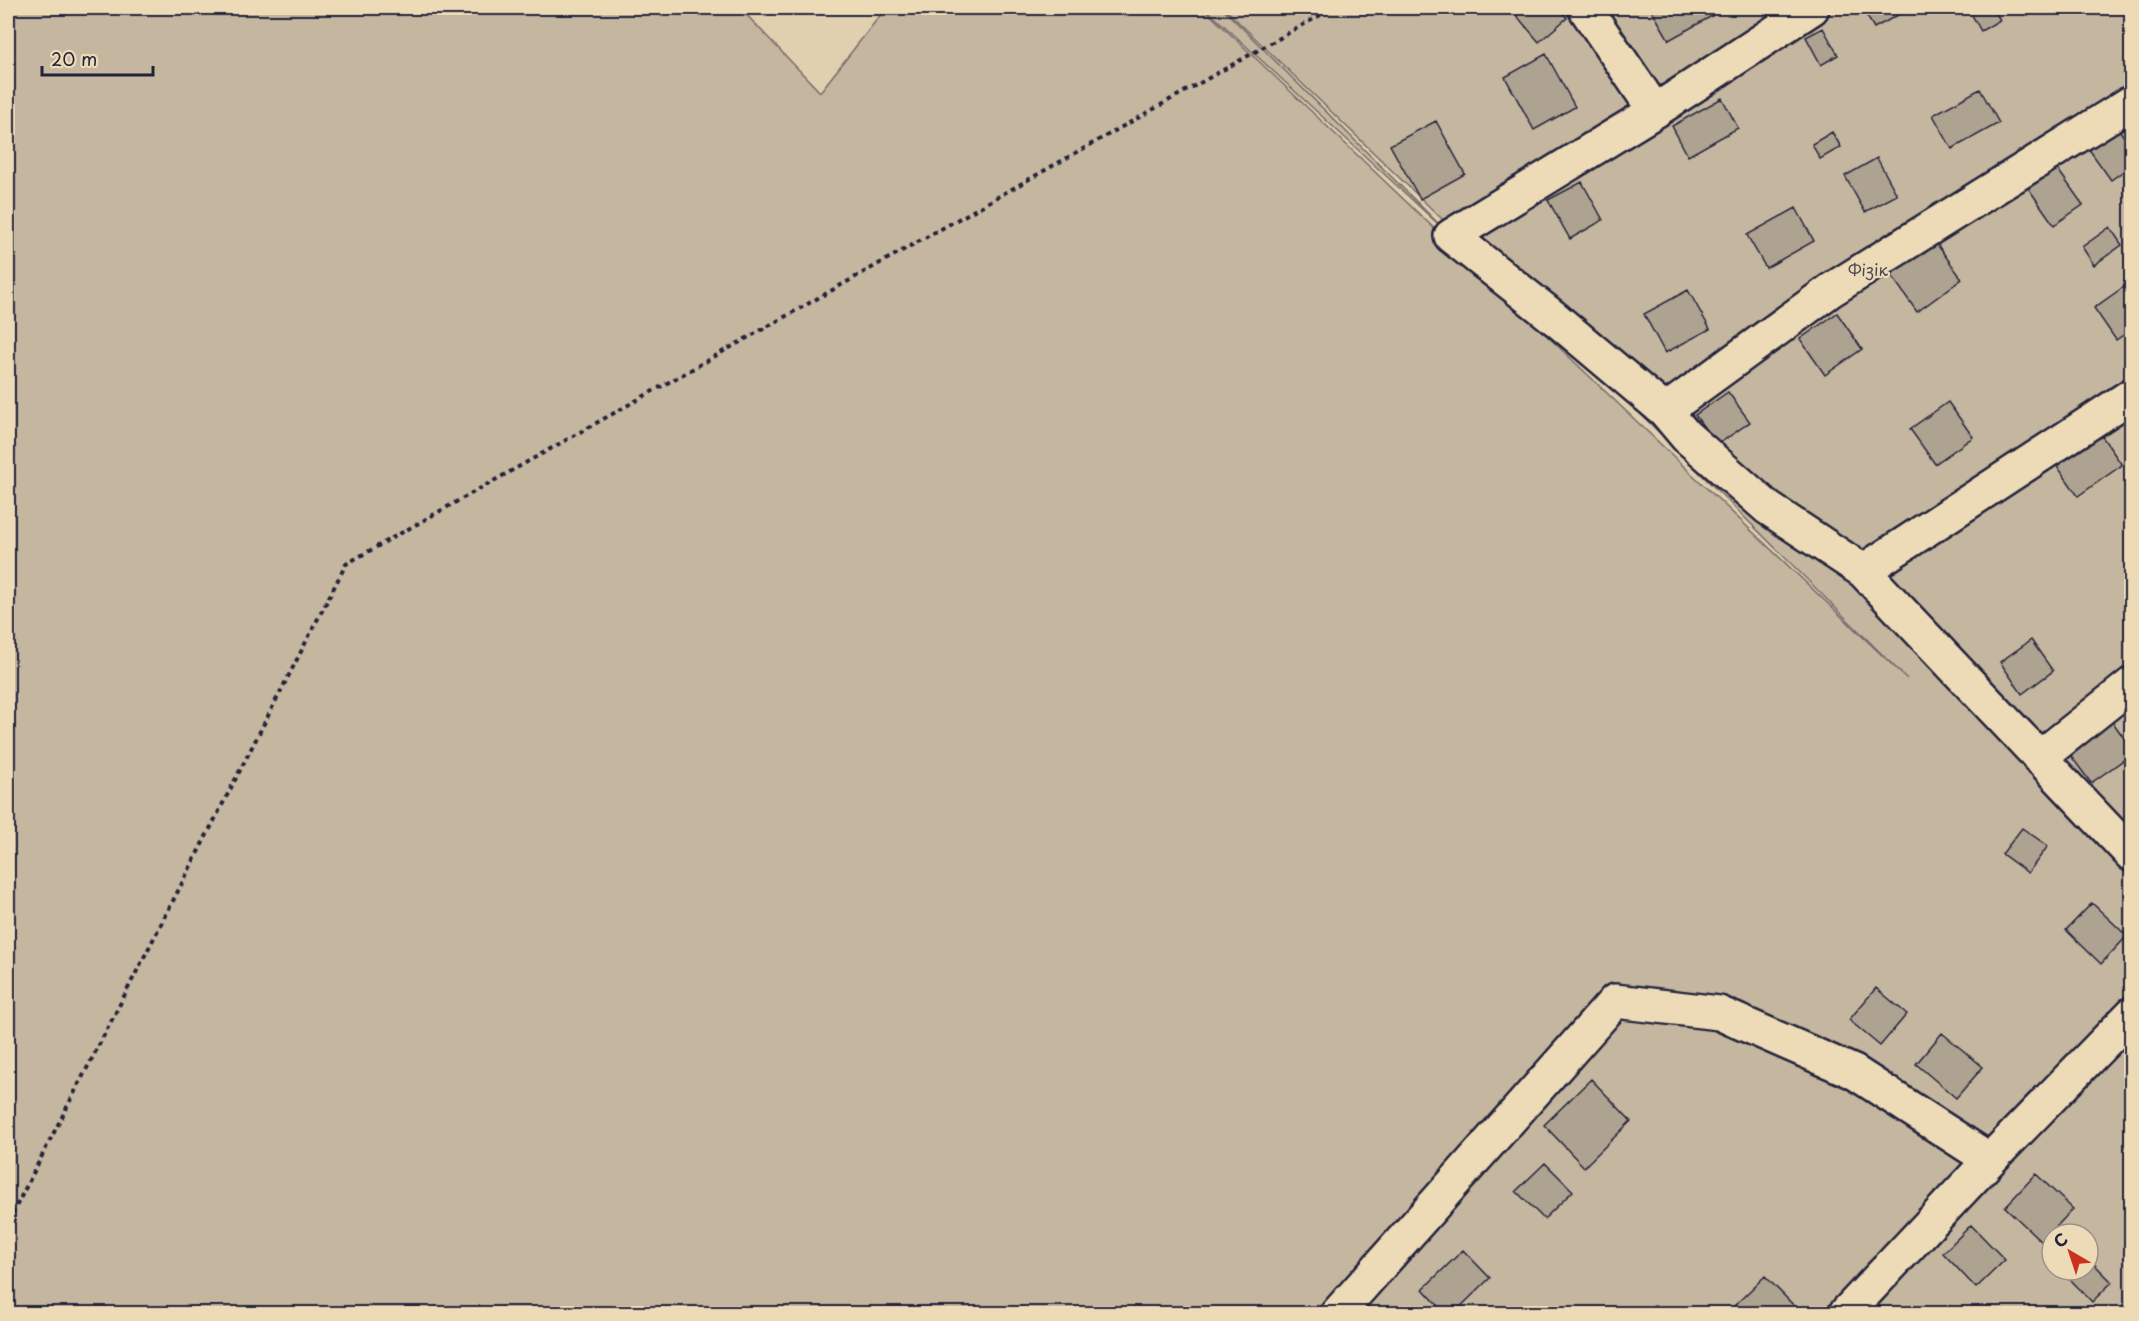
<svg xmlns="http://www.w3.org/2000/svg" width="2139" height="1321" font-family="'Playpen Sans',sans-serif">
<style>
.green{fill:#c5b69f;stroke:#746c6d;stroke-width:1.5;fill-rule:evenodd}
.building{fill:#aea291;stroke:#22223b;stroke-width:1.5}
.lines{fill:none;stroke-linecap:round;stroke-linejoin:round}
.minor-casing{stroke:#22223b;stroke-width:38}
.path{stroke:#22223b;stroke-width:4;stroke-dasharray:4.5 4.5;stroke-linecap:butt}
.minor{stroke:#eddbb8;stroke-width:33}
.labels{text-anchor:middle;stroke-width:4.5;stroke-linejoin:round;paint-order:stroke}
.park-label{font-size:16px;fill:#4b4754;stroke:#eddbb8}
</style>
<rect width="100%" height="100%" fill="#e1d0b0"/>
<filter id="ink" filterUnits="userSpaceOnUse"><feTurbulence type="fractalNoise" baseFrequency=".0167" numOctaves="2"/><feDisplacementMap in="SourceGraphic" scale="12" xChannelSelector="R" yChannelSelector="G"/><feConvolveMatrix kernelMatrix="1 2 1 2 8 2 1 2 1" color-interpolation-filters="sRGB"/></filter>
<g filter="url(#ink)">
<!-- green -->
<path class="green" d="M8,8H740L820,92L886,8H1203L1907,679L1533,307L1224,8H2131V1313H8ZM2052,1234H2088V1270H2052Z
M1205,8H1222L1451,236Z"/>
<!-- building -->
<path class="building" d="M1510,8H1558L1567,18L1539,42Z
M1655,8H1707L1712,16L1669,40L1651,9Z
M1862,8H1911L1874,28Z
M1968,8H1993L2000,20L1981,31Z
M1823,28L1838,55L1821,65L1806,37Z
M1546,54L1575,107L1534,130L1505,77Z
M1980,89L1999,123L1952,149L1933,115Z
M1722,98L1738,128L1688,156L1672,126Z
M1436,121L1465,174L1420,199L1390,145Z
M2117,127L2132,148V165L2111,180L2088,148Z
M1832,132L1841,147L1820,159L1812,144Z
M1877,158L1897,195L1865,212L1845,176Z
M2054,164L2083,205L2054,225L2026,185Z
M1582,182L1603,220L1570,239L1548,200Z
M1796,208L1814,241L1766,268L1747,235Z
M2110,227L2122,245L2094,265L2082,247Z
M1934,240L1962,279L1917,312L1889,272Z
M2125,286L2132,295V329L2116,340L2094,308Z
M1688,290L1710,329L1665,353L1644,314Z
M1837,313L1862,349L1825,375L1800,339Z
M1728,392L1750,422L1717,445L1695,415Z
M1948,402L1973,437L1935,464L1910,429Z
M2099,432L2122,465L2078,496L2055,463Z
M2031,640L2053,671L2022,694L2000,662Z
M2109,717L2132,749V754L2091,783L2065,748Z
M2022,828L2048,846L2028,873L2002,854Z
M2092,903L2127,936L2101,964L2066,930Z
M1876,988L1907,1014L1880,1046L1849,1020Z
M1942,1033L1983,1067L1956,1098L1916,1064Z
M1591,1079L1631,1121L1584,1167L1544,1125Z
M1545,1163L1573,1191L1544,1219L1516,1191Z
M2036,1174L2073,1209L2042,1242L2005,1207Z
M1971,1225L2005,1260L1976,1288L1943,1253Z
M1463,1250L1490,1278L1453,1314H1446L1423,1289Z
M2088,1258L2112,1282L2092,1302L2068,1277L2075,1270H2088Z
M1765,1276L1802,1314H1736L1731,1309Z"/>
<g class="lines">
<defs>
<path id="minor" d="M1585,8L1655,111
M1812,8L1655,111L1451,236L1557,320L1665,411L1686,436L1768,508L1863,571
M2132,395L1863,571L2132,855
M1665,411L1831,290L2132,102
M2039,758L2132,684
M1337,1314L1615,1001L1719,1013L1854,1072L1990,1160
M1845,1314L1990,1160L2132,1014"/>
</defs>
<!-- minor casing -->
<use href="#minor" class="minor-casing"/>
<!-- path -->
<path class="path" d="M8,1222L346,564L1333,8"/>
<!-- minor -->
<use href="#minor" class="minor"/>
</g>
</g>
<g class="labels">
<!-- park labels -->
<g class="park-label">
<text x="1868" y="276">Фізік</text>
</g>
</g>
<!-- margin -->
<rect width="2139" height="1321" fill="none" stroke="#eddbb8" stroke-width="30"/>
<rect x="15" y="15" width="2109" height="1291" fill="none" stroke="#22223b" stroke-width="2" filter="url(#ink)"/>
<!-- north arrow -->
<g transform="translate(2070 1252) rotate(321)"><circle r="28" fill="#eddbb8" stroke="#9c9186" stroke-width="1.5"/>
<path d="M0-4.5L10 22L0 15L-10 22Z" fill="#c8321e"/>
<text y="-9" font-size="16" font-weight="bold" text-anchor="middle" fill="#22223b">С</text>
</g>
<!-- scale -->
<path d="M42 66v9h111v-9" fill="none" stroke="#22223b" stroke-width="3"/>
<text x="51" y="66" font-size="18" fill="#22223b" stroke="#eddbb8" stroke-width="4.5" paint-order="stroke">20 m</text>
</svg>
